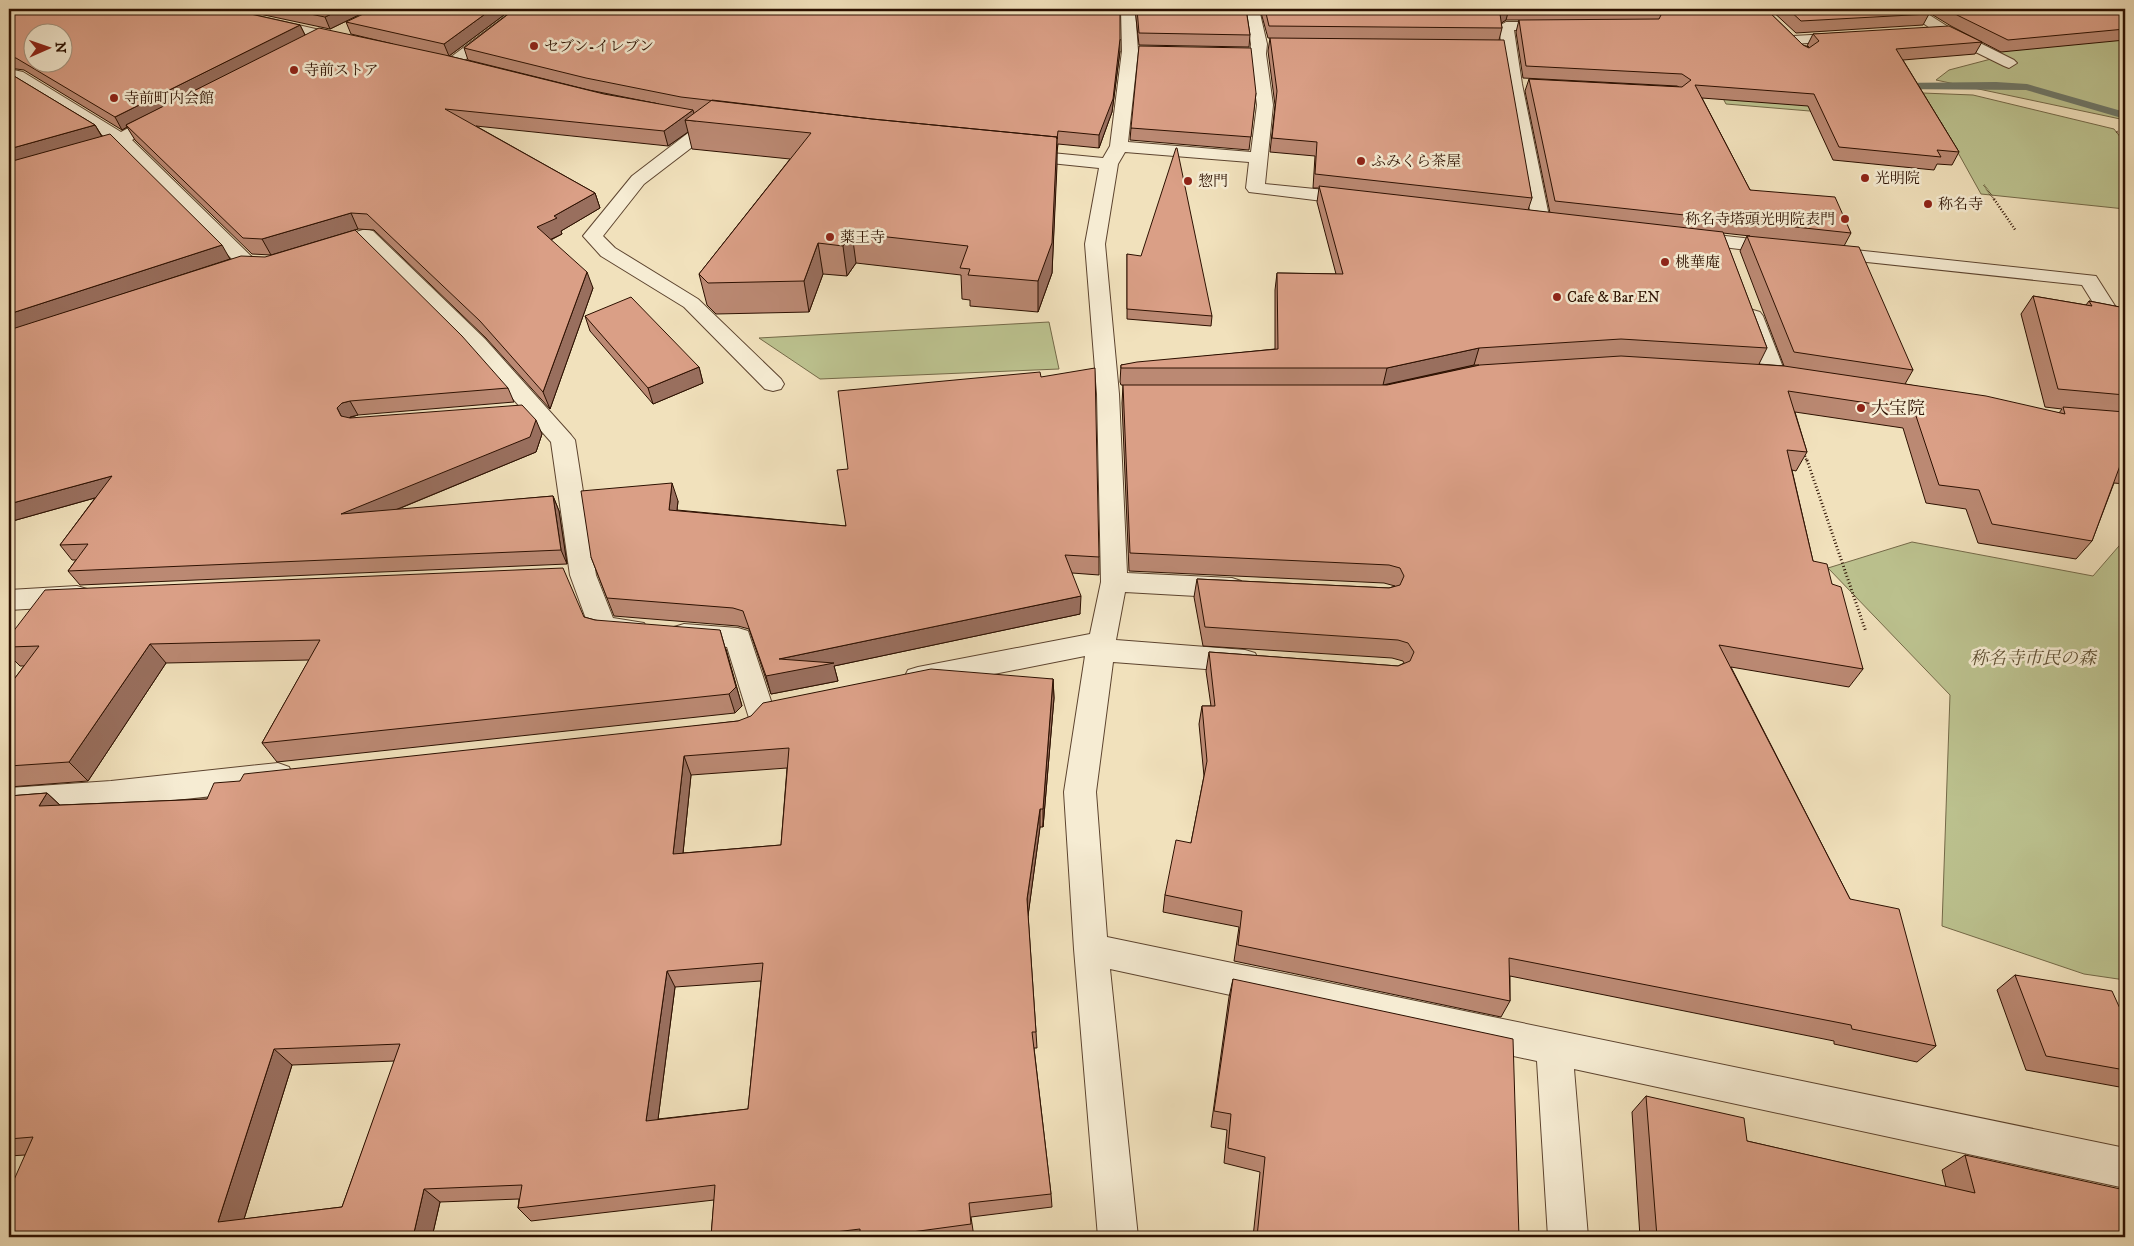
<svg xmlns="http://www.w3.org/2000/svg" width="2134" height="1246" font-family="'IM FELL DW Pica','Noto Serif JP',serif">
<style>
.green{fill:#bcc28f;stroke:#746948}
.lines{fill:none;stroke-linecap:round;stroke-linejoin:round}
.stream{fill:#6f7869;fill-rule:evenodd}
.minor-casing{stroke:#5d442f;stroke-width:2}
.path-far2{stroke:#2c1000;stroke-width:2;stroke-dasharray:0.5 1;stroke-linecap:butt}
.path-far1{stroke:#2c1000;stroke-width:2.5;stroke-dasharray:1 2;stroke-linecap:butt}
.path{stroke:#2c1000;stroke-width:3;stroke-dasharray:1 2.5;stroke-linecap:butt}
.minor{fill:#f6ecd3;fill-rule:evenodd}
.wall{fill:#bb8973;stroke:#2c1000;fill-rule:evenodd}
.shaded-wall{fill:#996f5e;stroke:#2c1000}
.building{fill:#da9f86;stroke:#2c1000;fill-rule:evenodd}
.poi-dot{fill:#8f2418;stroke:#f6ecd3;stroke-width:2}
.labels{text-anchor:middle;stroke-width:5;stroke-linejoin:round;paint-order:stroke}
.far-poi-label{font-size:15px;fill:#2c1000;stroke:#f6ecd3;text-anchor:start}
.poi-label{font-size:18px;fill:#2c1000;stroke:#f6ecd3;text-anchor:start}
.park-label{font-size:18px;font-style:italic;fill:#5e4e32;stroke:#f6ecd3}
</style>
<rect width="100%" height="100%" fill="#f1e1bc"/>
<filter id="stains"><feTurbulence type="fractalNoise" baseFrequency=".004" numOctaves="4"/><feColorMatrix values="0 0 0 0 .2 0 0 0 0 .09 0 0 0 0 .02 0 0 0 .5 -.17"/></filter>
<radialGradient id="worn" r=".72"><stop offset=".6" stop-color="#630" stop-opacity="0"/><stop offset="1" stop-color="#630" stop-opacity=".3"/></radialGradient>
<!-- green -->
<path class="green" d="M2125,28V120L1936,80L1949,70L1991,59L2010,45Z
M1713,79L1846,90L1973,95L2114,129L2125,143V209L1981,194L1941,122L1726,104Z
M1049,322L1059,369L820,379L759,338Z
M2125,539V980L2084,974L1942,926L1950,695L1828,568L1912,542L2093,576Z"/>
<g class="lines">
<!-- stream -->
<path class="stream" d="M1996,82L2027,84L2125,112V119L2026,90L1893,89L1888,86L1893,83Z"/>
<defs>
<path id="minor" d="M203,9H228L351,37L353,40L346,44L210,13Z
M515,9H531L457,66H447L444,63L447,60Z
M1121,9H1135L1138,51L1128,142L1251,152L1257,105L1250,54L1251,44L1245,9H1259L1267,44L1266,54L1273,105L1265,184L1355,193L1362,195L1364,199L1362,203L1355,205L1249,192L1246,188L1249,162L1125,152L1118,164L1105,244L1119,394L1127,573L1232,578L1241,581L1245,588L1241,595L1232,598L1125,592L1116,640L1245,650L1255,653L1259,661L1255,669L1245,672L1113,662L1096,792L1107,937L2125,1148V1188L1574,1069L1588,1237H1548L1537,1061L1110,969L1138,1237H1098L1074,949L1064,792L1085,656L918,689L908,686L904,678L908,670L918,667L1090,634L1101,582L1097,394L1085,244L1099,168L1021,160L1015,159L1012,155L1015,151L1021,150L1103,158L1110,146L1122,51Z
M1903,9H1920L1950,28L2014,60L2017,63L2009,68L2004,66L1943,36H1912L1910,33L1912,30L1930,28Z
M1506,22H1554L1561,26L1554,30H1514L1522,84L1550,221L1548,225H1534L1532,221L1506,84L1499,26Z
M1847,33L1854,37L1852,40L1793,44L1786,40L1793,36Z
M9,69L23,72L121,132L158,112H170L172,116L170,120L132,140L253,258L256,262L253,266H239L118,145L9,176V166L107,138L9,79Z
M715,116L721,117L723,121L721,125L644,184L603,236L615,248L698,299L781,379L784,384L781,389L773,391L765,389L684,307L601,256L583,236L632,176L709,117Z
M366,229L373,231L485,339L571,435L575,440L596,575L613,618L644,623L648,630L644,637C628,642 609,639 593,634L589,627L570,575L551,442L469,349L362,242L326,253L319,251L316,247L319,243Z
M1690,232L1779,242L1786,244L1789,248L1786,252L1779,254L1683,242L1680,238L1683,234Z
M1827,247L2096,276L2117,309L2125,312V325L2102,317L2082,285L1820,257L1817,253L1820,249Z
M1753,310L1760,312L1763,316L1786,375L1783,380C1770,383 1754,381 1741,378L1738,373L1741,368L1761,367L1743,316L1746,312Z
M77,586L87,589L90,596L87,603L77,606L9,610V590Z
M684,624L738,628L748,631L774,710L769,718L759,721L749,718L727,647L684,644L674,641L670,634L674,627Z
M278,763L289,767L293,776L289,785L278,789L111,807L9,814V788L111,781Z"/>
</defs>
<!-- minor casing -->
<use href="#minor" class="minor-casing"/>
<!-- path-far2 -->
<path class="path-far2" d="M2116,132L2125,131
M1984,185L1995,201"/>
<!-- path-far1 -->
<path class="path-far1" d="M1994,199L2016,231
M1804,453L1807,462"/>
<!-- path -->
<path class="path" d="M1807,460L1866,632"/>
<!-- minor -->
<use href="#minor" class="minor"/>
</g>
<!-- wall -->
<path class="wall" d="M9,9L300,25L305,35L393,44L351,34L346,22L512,9L449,56L604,94L659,104L589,90L468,60L464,48L515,9H1001L820,11L1120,51L1112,112L1099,148L1058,144L1057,152L1052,273L1038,312L970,306V300L962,299L961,275L856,263L847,276L823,274L809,312L716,314L707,305L699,274L790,159L692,149L688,132L668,146L476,126L595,193L600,208L561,231L562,234L551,240L593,288L550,409L486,338L374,230L358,229L271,255L252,254L135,140L127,127L122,130L24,70L9,68Z
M236,9H371L330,29Z
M1135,9H1246L1250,35L1249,47L1139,45Z
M1260,9H1766L1803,45L1809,47L1807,46L1813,34L1982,42L1975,54L1903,60L1959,152L1952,165L1937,164L1934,170L1833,160L1808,106L1702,98L1750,190L1851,233L1844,246L1913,370L1905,384L2059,413L2062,409L2045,407L2021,314L2033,296L2086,305L2089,301L2125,308V484L2114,483L2092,541L2076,559L1978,543L1966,509L1926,503L1903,428L1795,412L1807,452L1796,471L1792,470L1813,561L1832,584L1863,669L1849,687L1731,667L1850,899L1936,1046L1917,1062L1834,1044V1041L1510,976V1001L1501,1017L1234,961L1239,927L1163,912L1165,895L1191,843L1204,776L1199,724L1202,706H1211L1206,671L1209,652L1398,666L1404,663L1403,661L1392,658L1203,646L1194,597L1197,579L1389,588L1395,586L1384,583L1129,571L1122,403L1123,385H1121L1120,382L1121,365L1275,349V290L1277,273L1336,274L1317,202L1319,188H1313L1315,156L1270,152L1275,105L1268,51L1270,38H1268ZM1506,20H1519L1516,32L1523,78L1677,86L1679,87L1529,79L1525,91L1550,213L1528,210L1532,198L1499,40L1502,28L1501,23ZM1723,233L1750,236H1747L1740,251L1784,366L1759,364L1767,348ZM1474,365H1479L1385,385Z
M1770,9H1922L1929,14L1923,25L1796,33Z
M1923,9H2125V40L2001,52L1951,26Z
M9,73L95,125L102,136L230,259L177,276L508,388L514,402L358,415L349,418L542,434L536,452L396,510L553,496L559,511L567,564L80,585L68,571L76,560H72L60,545L95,498L9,522Z
M1256,93L1249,150L1130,140L1131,128Z
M1127,254L1212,316L1211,326L1127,319Z
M585,316L699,367L703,383L653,404L590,331Z
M1041,377L1099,557V575L1072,573L1080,614L834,666L838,681L771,694L749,629L738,626L614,616L591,557L678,501L677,510L846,526L848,469Z
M584,617L595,620L726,649L742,706L735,713L277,762L262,743L309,660L166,663L88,781L9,787V686L24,666H20L9,655V637Z
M1053,679L1054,698L1043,827H1040L1028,915L1036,1032L1037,1048H1034L1051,1194L1052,1207L971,1217L974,1237H711L714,1200L531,1221L518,1208L519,1199L440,1202L432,1237H9L25,1155L9,1156V796L47,793L60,805L207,799L240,781L738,721ZM787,768L781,845L683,853L691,775ZM761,981L748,1109L658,1119L675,987ZM395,1061L342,1207L244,1219L292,1065Z
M2015,975L2125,1014V1088L2026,1070L1997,990Z
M1233,979L1519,1237H1253L1260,1172L1224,1163L1227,1130L1211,1127L1229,997Z
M1646,1096L1747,1141L1946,1187L1942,1170L1965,1155L2125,1237H1640L1632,1112Z"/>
<!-- shaded-wall -->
<path class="shaded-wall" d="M342,9H371L330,29L325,17Z
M492,9H512L449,56L444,44Z
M1509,9L1506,20L1497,26L1500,14Z
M300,25L306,37L126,125L127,127L122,130L115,117Z
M1120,39V51L1112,112L1099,148V135Z
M693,110L696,121L685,120L688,132L668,146L664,131Z
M95,125L102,137L9,164V149Z
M1057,137V166L1052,273L1038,312V281Z
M595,193L600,208L561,231L562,234L543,243L537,227L554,216Z
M351,213L358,229L271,255L262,239Z
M852,233L856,263L847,276L843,246Z
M818,243L823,274L809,312L804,281Z
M222,245L230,259L9,331V314Z
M587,272L593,288L550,409L543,392Z
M1479,348L1474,365L1383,385L1387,368Z
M699,367L703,383L653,404L648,388Z
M350,401L358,415L350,417L345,423L337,408L342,403Z
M536,420L542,434L536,452L349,529L341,514Z
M112,476L123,490L9,522V504Z
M672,483L678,501L675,528L669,510Z
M553,496L559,511L567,564L561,550Z
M1081,596L1080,614L834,666L838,681L771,694L766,676L779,659Z
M720,630L742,706L735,713L729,694Z
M150,644L166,663L88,781L69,762Z
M1053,679L1054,698L1043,827V809Z
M684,756L691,775L681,872L673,854Z
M47,793L67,812L39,806Z
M1040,809V827L1028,916L1027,899Z
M667,971L675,987L656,1135L646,1121Z
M274,1049L292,1065L239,1235L218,1222Z
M424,1189L440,1202L432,1237H413Z"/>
<!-- building -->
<path class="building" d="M9,9H228L300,25L115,117L16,58L9,57ZM32,32H62V62H32Z
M285,9H342L325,17Z
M374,9H492L444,44L346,22Z
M515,9H799L802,11L1120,9V39L1113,99L1099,135L1058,131L1057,139V137L872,119L681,97L586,78L464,48Z
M1137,9H1246L1250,35L1139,33Z
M1265,9H1508L1500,14L1502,28L1269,26Z
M1563,9H1766L1803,45L1809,48L1819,41L1813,34L1949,26L1982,42L1896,49L1959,152L1937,150L1941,157L1839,147L1814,94L1695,85L1750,190L1835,197L1851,233L1555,201L1529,79L1682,87L1691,80L1682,74L1526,66L1519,20L1659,19L1661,15L1652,9Z
M1788,9H1922L1929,14L1801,21Z
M1948,9H2125V29L2008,40L1957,15Z
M319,28L445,55L604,94L693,110L664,131L445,109L595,193L554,216L557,218L537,227L587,272L543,392L480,321L367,214L351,213L262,239L243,238L126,125Z
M1270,38L1504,40L1532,198L1315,174L1317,142L1272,138L1277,91Z
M1139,46L1251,48L1256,93L1251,137L1131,128Z
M9,73L95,125L9,149Z
M712,100L872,119L1057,137L1052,243L1038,281L968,275L970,269L960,268L968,246L852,233L843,246L818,243L804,281L708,283L699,274L811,133L685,120Z
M110,134L222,245L9,314V162Z
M1176,148H1177L1212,316L1127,309V254L1141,256Z
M1319,186L1723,232L1767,348L1621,339L1479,348L1387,368H1121V365L1137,362L1278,349L1277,273L1343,274Z
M355,230L462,336L508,388L350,401L342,403L337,408L341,416L350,418L522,405L536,420L530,437L341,514L553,496L561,550L68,571L88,544L60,545L112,476L9,504V330L241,256L265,257Z
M1747,236L1859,247L1913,370L1794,352Z
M2033,296L2092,306L2089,301L2125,308V395L2058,389Z
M631,297L699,367L648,388L585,316Z
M1621,356L1784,366L1986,396L2065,414L2063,407L2125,412V464L2121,463L2092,541L1992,524L1979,490L1939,485L1914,410L1788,391L1807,452L1787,450L1813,561L1827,564L1832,584L1841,587L1863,669L1719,645L1850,899L1899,909L1936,1046L1852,1029L1851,1025L1509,958L1510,1001L1238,945L1242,911L1165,895L1176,840L1191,843L1207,761L1202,706H1215L1209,652L1398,666L1410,661L1414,652L1408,643L1398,640L1205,627L1197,579L1389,588L1400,585L1404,576L1400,568L1389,565L1130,553L1123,385H1387L1480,365Z
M1095,368L1099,557L1065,555L1081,596L779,659L834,663L766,676L743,611L733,608L607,598L591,557L581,491L672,483L669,510L846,526L837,470L848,469L838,391L1040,372L1041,377Z
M563,568L584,617L595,620L720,630L736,687L729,694L262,743L320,640L150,644L69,762L9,766V686L39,646L9,647V637L45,590Z
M931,669L1053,679L1043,809H1040L1027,899L1036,1032H1032L1051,1194L969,1203L971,1224L875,1237H860V1229L794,1237H711L715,1185L518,1208L522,1185L424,1189L413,1237H9V1191L33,1137L9,1139V796L47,793L39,806L207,799L214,783L240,781L244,774L738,721L751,716L763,703ZM789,748L781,845L673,854L684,756ZM763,963L748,1109L646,1121L667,971ZM400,1044L342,1207L218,1222L274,1049Z
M2015,975L2112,991L2122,1013L2125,1014V1070L2046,1056Z
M1233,979L1513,1039L1519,1237H1257L1265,1157L1228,1148L1231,1114L1214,1111Z
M1646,1096L1744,1118L1747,1141L1975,1193L1965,1155L2125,1190V1237H1657Z"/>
<!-- markers -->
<g class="poi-dot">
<circle cx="534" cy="46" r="5"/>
<circle cx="294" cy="70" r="5"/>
<circle cx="114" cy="98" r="5"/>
<circle cx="1361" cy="161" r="5"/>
<circle cx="1865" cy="178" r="5"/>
<circle cx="1188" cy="181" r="5"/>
<circle cx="1928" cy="204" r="5"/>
<circle cx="1845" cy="219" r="5"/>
<circle cx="830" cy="237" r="5"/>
<circle cx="1665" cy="262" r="5"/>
<circle cx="1557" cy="297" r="5"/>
<circle cx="1861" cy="408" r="5"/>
</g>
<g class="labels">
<!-- far-poi labels -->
<g class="far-poi-label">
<text x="544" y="51">セブン-イレブン</text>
<text x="304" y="75">寺前ストア</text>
<text x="124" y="103">寺前町内会館</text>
<text x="1371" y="166">ふみくら茶屋</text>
<text x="1875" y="183">光明院</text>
<text x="1198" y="186">惣門</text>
<text x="1938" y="209">称名寺</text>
<text x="1835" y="224" text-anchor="end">称名寺塔頭光明院表門</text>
<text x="840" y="242">薬王寺</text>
<text x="1675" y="267">桃華庵</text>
<text x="1567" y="302">Cafe &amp; Bar EN</text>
</g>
<!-- poi labels -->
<g class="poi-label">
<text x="1871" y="414">大宝院</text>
</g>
<!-- park labels -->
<g class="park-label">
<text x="2033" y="664">称名寺市民の森</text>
</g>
</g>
<!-- margin -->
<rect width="2134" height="1246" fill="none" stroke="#f1e1bc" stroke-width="30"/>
<rect x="10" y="10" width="2114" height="1226" fill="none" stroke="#2c1000" stroke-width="2.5"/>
<rect x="15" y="15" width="2104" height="1216" fill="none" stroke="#2c1000"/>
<!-- north arrow -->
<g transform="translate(48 48) rotate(88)"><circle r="24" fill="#f6ecd3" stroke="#a5947f"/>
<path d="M0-4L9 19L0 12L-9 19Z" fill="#8f2418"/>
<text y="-8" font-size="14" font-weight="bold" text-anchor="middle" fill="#2c1000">N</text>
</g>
<rect width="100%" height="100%" filter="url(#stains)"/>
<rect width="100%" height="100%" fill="url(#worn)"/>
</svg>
